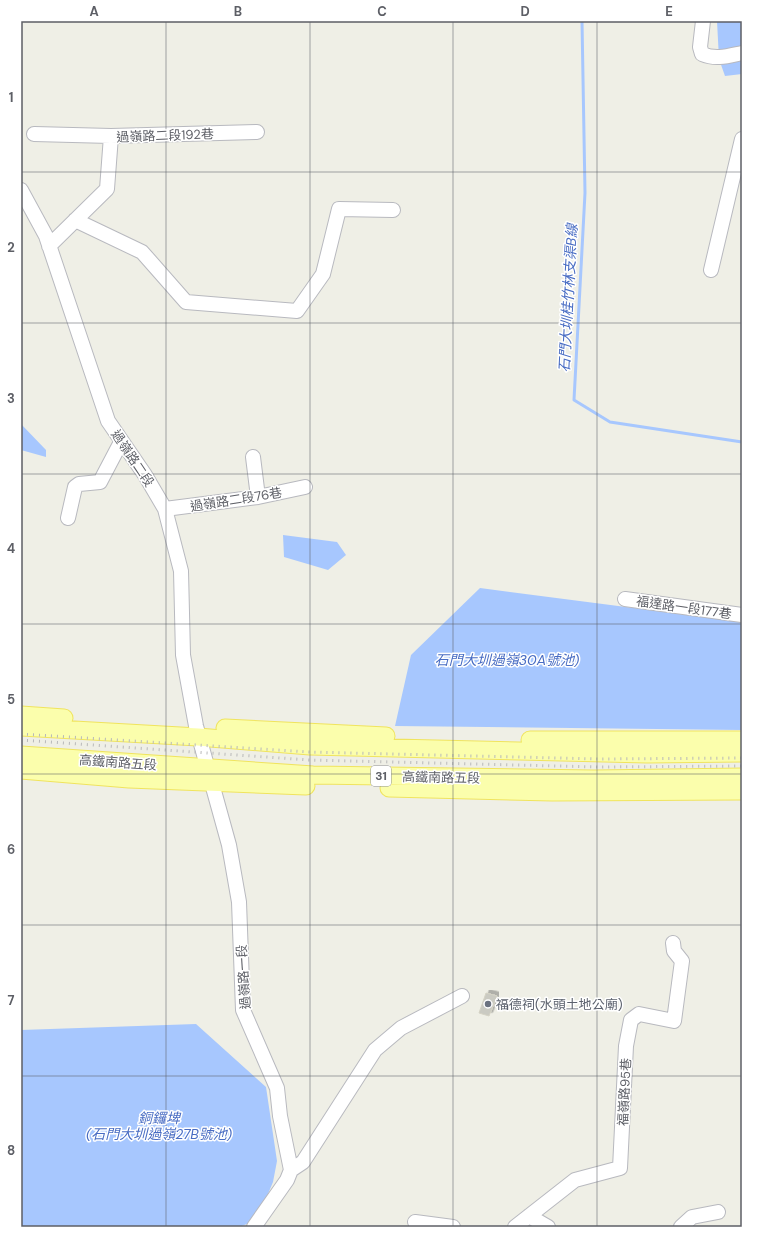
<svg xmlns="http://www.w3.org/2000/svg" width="763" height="1248" font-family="'DM Sans','Noto Sans TC',sans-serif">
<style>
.water{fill:#a7c7fe}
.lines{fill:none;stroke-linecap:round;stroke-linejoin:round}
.stream{stroke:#a7c7fe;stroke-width:3}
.building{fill:#cacac2;stroke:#d4d2c4;filter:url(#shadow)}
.minor-casing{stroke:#b8b9bf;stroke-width:16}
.major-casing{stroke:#f0e45e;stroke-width:19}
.minor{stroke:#fff;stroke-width:14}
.major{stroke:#fbfeac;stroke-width:17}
.rail{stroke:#b8b8b9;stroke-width:3;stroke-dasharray:1 5;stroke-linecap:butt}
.grid{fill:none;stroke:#5d5f66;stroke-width:1;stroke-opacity:0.55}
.worship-dot{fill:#6b7280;stroke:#fff;stroke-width:1.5}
.labels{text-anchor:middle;stroke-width:3;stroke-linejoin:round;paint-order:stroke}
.shield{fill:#fff;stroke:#8e8f94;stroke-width:1}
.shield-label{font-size:12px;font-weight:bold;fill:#5d5f66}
.street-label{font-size:13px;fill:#5d5f66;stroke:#fff}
.worship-label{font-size:13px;fill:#5b616d;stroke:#fff;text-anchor:start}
.water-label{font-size:14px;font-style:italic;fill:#486cc3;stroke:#fff}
.neatline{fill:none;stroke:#5d5f66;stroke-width:1.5}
.grid-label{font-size:13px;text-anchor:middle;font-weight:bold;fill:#5d5f66}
</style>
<defs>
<filter id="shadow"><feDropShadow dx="3.5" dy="-3.5" stdDeviation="0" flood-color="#0004"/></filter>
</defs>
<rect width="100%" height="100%" fill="#efefe6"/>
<!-- water -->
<path class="water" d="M717,21H742V74L725,76L719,59Z
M21,424L46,450V457L21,450Z
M283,535L337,542L346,555L328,570L284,557Z
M480,588L742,622V730L395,726L411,655Z
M196,1024L266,1087L277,1161L273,1182L257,1220L239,1227H21V1030Z"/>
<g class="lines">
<!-- stream -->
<path class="stream" d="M582,21L585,193L574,400L610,422L742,442"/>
</g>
<!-- building -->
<path class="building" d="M486,993L497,996L489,1016L479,1013Z"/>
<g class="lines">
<defs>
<path id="minor" d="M703,21L700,47L702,54C716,60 728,56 742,53
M34,134L111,136
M21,190L46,236L108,421L145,475L165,509L181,571L183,655L196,726L229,845L239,902L243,1010L277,1088L280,1116L291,1170L287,1180L254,1227
M75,220L142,252L186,302L297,311L323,274L339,209L393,210
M49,246L107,189L111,136L257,132
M711,270L742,139
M253,457L258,497
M165,509L258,497L305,487
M68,518L75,487L79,484L100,482L121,442
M625,599L742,615
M291,1170L303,1162L375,1050L401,1028L462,996
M529,1216L548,1227
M415,1222L453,1227
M515,1227L575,1180L620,1168L626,1046L631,1020L639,1014L674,1021L682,961L674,951L673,943
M681,1227L692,1217L718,1212"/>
<path id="major" d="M21,715L64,718
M21,727L198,737L310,746L647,754L742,753
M225,728L386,736
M530,740H742
M21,755L313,775L594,779L742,777
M21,770L129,779L306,786
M389,788L552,792L742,791"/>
</defs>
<!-- minor casing -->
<use href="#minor" class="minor-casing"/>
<!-- major casing -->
<use href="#major" class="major-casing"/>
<!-- minor -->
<use href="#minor" class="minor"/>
<!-- major -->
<use href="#major" class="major"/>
<!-- rail -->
<path class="rail" d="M21,734L309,752L599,759L742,758
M21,740L309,760L599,767L742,766"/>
</g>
<!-- grid -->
<path class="grid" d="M166,21V1227M310,21V1227M453,21V1227M597,21V1227M21,172H742M21,323H742M21,474H742M21,624H742M21,774H742M21,925H742M21,1076H742"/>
<!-- markers -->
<circle class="worship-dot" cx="488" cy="1004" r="4"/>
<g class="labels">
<!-- shield labels -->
<rect class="shield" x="371" y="766" width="20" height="20" rx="3"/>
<g class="shield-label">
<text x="381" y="780">31</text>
</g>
<!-- street labels -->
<g class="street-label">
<text transform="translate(165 135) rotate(-2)" y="5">過嶺路二段192巷</text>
<text transform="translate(133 458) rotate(56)" y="5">過嶺路二段</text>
<text transform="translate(236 499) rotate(-9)" y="5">過嶺路二段76巷</text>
<text transform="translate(684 607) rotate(8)" y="5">福達路一段177巷</text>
<text transform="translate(118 762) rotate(4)" y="5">高鐵南路五段</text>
<text transform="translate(441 777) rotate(1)" y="5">高鐵南路五段</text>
<text transform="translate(243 977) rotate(-94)" y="5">過嶺路一段</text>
<text transform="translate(624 1092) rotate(-87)" y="5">福嶺路95巷</text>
</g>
<!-- worship labels -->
<g class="worship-label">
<text x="496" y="1009">福德祠(水頭土地公廟)</text>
</g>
<!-- water labels -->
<g class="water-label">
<text transform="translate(568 298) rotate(-87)" y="5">石門大圳桂竹林支渠B線</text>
<text x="507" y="665">石門大圳過嶺30A號池)</text>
<text x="159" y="1123">銅鑼埤<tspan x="159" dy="16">(石門大圳過嶺27B號池)</tspan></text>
</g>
</g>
<!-- border -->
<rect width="763" height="1248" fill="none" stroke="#ffffff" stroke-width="44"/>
<rect x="22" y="22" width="719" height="1204" class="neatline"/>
<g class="grid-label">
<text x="94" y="16">A</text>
<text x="238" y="16">B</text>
<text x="382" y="16">C</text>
<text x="525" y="16">D</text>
<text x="669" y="16">E</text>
<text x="11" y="102">1</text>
<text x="11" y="252">2</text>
<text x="11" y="403">3</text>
<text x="11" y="553">4</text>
<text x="11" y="704">5</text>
<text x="11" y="854">6</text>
<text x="11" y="1005">7</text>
<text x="11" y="1155">8</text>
</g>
</svg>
